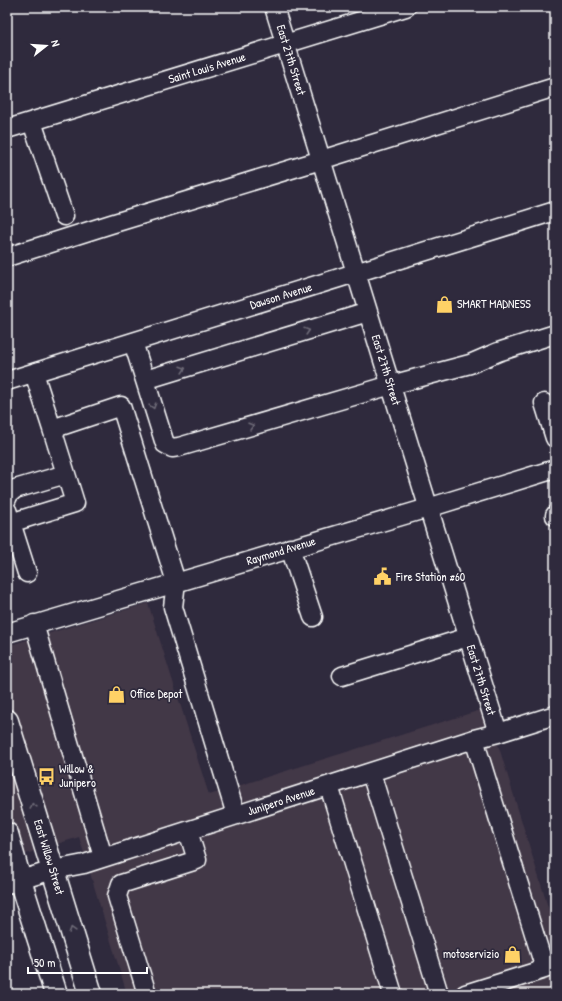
<svg xmlns="http://www.w3.org/2000/svg" width="562" height="1001" font-family="'Patrick Hand',sans-serif">
<style>
.built{fill:#423747}
.lines{fill:none;stroke-linecap:round;stroke-linejoin:round}
.minor-casing{stroke:#fff;stroke-width:21}
.major-casing{stroke:#fff;stroke-width:25}
.minor{stroke:#2f2a3d;stroke-width:18}
.major{stroke:#2f2a3d;stroke-width:22}
.oneway{stroke:#6d6a77}
.labels{text-anchor:middle;stroke-width:3.5;stroke-linejoin:round;paint-order:stroke}
.street-label{font-size:12px;fill:#fff;stroke:#2f2a3d}
.poi-label{font-size:12px;fill:#fff;stroke:#2f2a3d;text-anchor:start}
</style>
<rect width="100%" height="100%" fill="#2f2a3d"/>
<filter id="ink" filterUnits="userSpaceOnUse"><feTurbulence type="fractalNoise" baseFrequency=".025" numOctaves="2"/><feDisplacementMap in="SourceGraphic" scale="8" xChannelSelector="R" yChannelSelector="G"/><feConvolveMatrix kernelMatrix="1 2 1 2 8 2 1 2 1" color-interpolation-filters="sRGB"/></filter>
<g filter="url(#ink)">
<!-- built -->
<path class="built" d="M148,603L209,795L487,708L555,930V994H127L79,837L7,860V646Z"/>
<g class="lines">
<defs>
<path id="minor" d="M274,7L498,733
M32,122L64,216
M7,129L406,7
M7,257L111,224L321,160L555,87
M133,342L165,444L172,448L179,447L391,385L470,364L498,352L555,334
M34,373L52,429
M145,380L368,312
M7,381L555,211
M544,403L555,438
M7,499L8,495L15,489L66,474
M7,510L27,573
M555,515V516
M7,524L75,503L52,429L121,406L176,582L173,607L236,815
M290,548L313,617
M34,624L103,857
M7,633L428,508L555,469
M342,676L468,637
M371,773L439,994
M329,786L393,994
M7,884L53,870L84,864L474,739L498,733L555,715
M147,994L117,896L121,884L197,860L188,831
M465,994L545,969L474,739"/>
<path id="major" d="M7,721L91,994
M7,834L20,880L56,994"/>
</defs>
<!-- minor casing -->
<use href="#minor" class="minor-casing"/>
<!-- major casing -->
<use href="#major" class="major-casing"/>
<!-- minor -->
<use href="#minor" class="minor"/>
<!-- major -->
<use href="#major" class="major"/>
</g>
<!-- one-way arrows -->
<defs><path id="oneway-chevron" d="M-2-3.5L2.5 0L-2 3.5" fill="none" stroke-width="1.6" stroke-linecap="round" stroke-linejoin="round"/></defs>
<g class="oneway">
<use href="#oneway-chevron" transform="translate(307 331) rotate(-17)"/>
<use href="#oneway-chevron" transform="translate(183 369) rotate(-17)"/>
<use href="#oneway-chevron" transform="translate(153 406) rotate(73)"/>
<use href="#oneway-chevron" transform="translate(251 426) rotate(-16)"/>
<use href="#oneway-chevron" transform="translate(33 806) rotate(-107)"/>
<use href="#oneway-chevron" transform="translate(72 930) rotate(-107)"/>
</g>
</g>
<!-- icons -->
<defs>
<symbol id="shop-bare" viewBox="-9 -9 18 18"><path d="M-5-2.5h2.3a2.7 3.5 0 0 1 5.4 0H5L5.5 6h-11ZM-1.5-2.5h3a1.5 2.3 0 0 0-3 0Z" fill="#ffd166" stroke="#2f2a3d" stroke-width="2.5" paint-order="stroke"/></symbol>
<symbol id="civic-bare" viewBox="-9 -9 18 18"><path d="M-.6-6.5H3V-4.5H.6V-3L4-1V1h2V6H-6V1h2V-1L-.6-3ZM-1.2 2.5V6h2.4V2.5Z" fill="#ffd166" stroke="#2f2a3d" stroke-width="2.5" paint-order="stroke"/></symbol>
<symbol id="bus-bare" viewBox="-9 -9 18 18"><path d="M-5-6H5V4H4V6H2V4H-2V6H-4V4H-5ZM-3.5-4V0h7V-4ZM-3.5 1.2v1.5H-2V1.2ZM2 1.2v1.5H3.5V1.2Z" fill="#ffd166" stroke="#2f2a3d" stroke-width="2.5" paint-order="stroke"/></symbol>
</defs>
<g fill-rule="evenodd">
<use href="#shop-bare" x="432" y="292" width="25" height="25"/>
<use href="#civic-bare" x="370" y="564" width="25" height="25"/>
<use href="#shop-bare" x="104" y="682" width="25" height="25"/>
<use href="#bus-bare" x="34" y="764" width="25" height="25"/>
<use href="#shop-bare" x="500" y="942" width="25" height="25"/>
</g>
<g class="labels">
<!-- street labels -->
<g class="street-label">
<text transform="translate(291 60) rotate(73)" y="4">East 27th Street</text>
<text transform="translate(207 68) rotate(-17)" y="4">Saint Louis Avenue</text>
<text transform="translate(281 296) rotate(-17)" y="4">Dawson Avenue</text>
<text transform="translate(386 370) rotate(73)" y="4">East 27th Street</text>
<text transform="translate(281 551) rotate(-17)" y="4">Raymond Avenue</text>
<text transform="translate(481 680) rotate(73)" y="4">East 27th Street</text>
<text transform="translate(281 801) rotate(-18)" y="4">Junipero Avenue</text>
<text transform="translate(49 857) rotate(73)" y="4">East Willow Street</text>
</g>
<!-- poi labels -->
<g class="poi-label">
<text x="457" y="308">SMART MADNESS</text>
<text x="396" y="581">Fire Station #60</text>
<text x="130" y="698">Office Depot</text>
<text x="59" y="773">Willow &amp;<tspan x="59" dy="14">Junipero</tspan></text>
<text x="499" y="958" text-anchor="end">motoservizio</text>
</g>
</g>
<!-- margin -->
<rect width="562" height="1001" fill="none" stroke="#2f2a3d" stroke-width="24"/>
<rect x="12" y="12" width="538" height="977" fill="none" stroke="#fff" stroke-width="1.5" filter="url(#ink)"/>
<!-- north arrow -->
<g transform="translate(46 46) rotate(73)" stroke="#2f2a3d" stroke-width="3" paint-order="stroke">
<path d="M0-3L7 15L0 10L-7 15Z" fill="#ffffff"/>
<text y="-6" font-size="11" font-weight="bold" text-anchor="middle" fill="#ffffff">N</text>
</g>
<!-- scale -->
<path d="M28 967v6h119v-6" fill="none" stroke="#ffffff" stroke-width="2"/>
<text x="34" y="967" font-size="12" fill="#ffffff" stroke="#2f2a3d" stroke-width="3" paint-order="stroke">50 m</text>
</svg>
